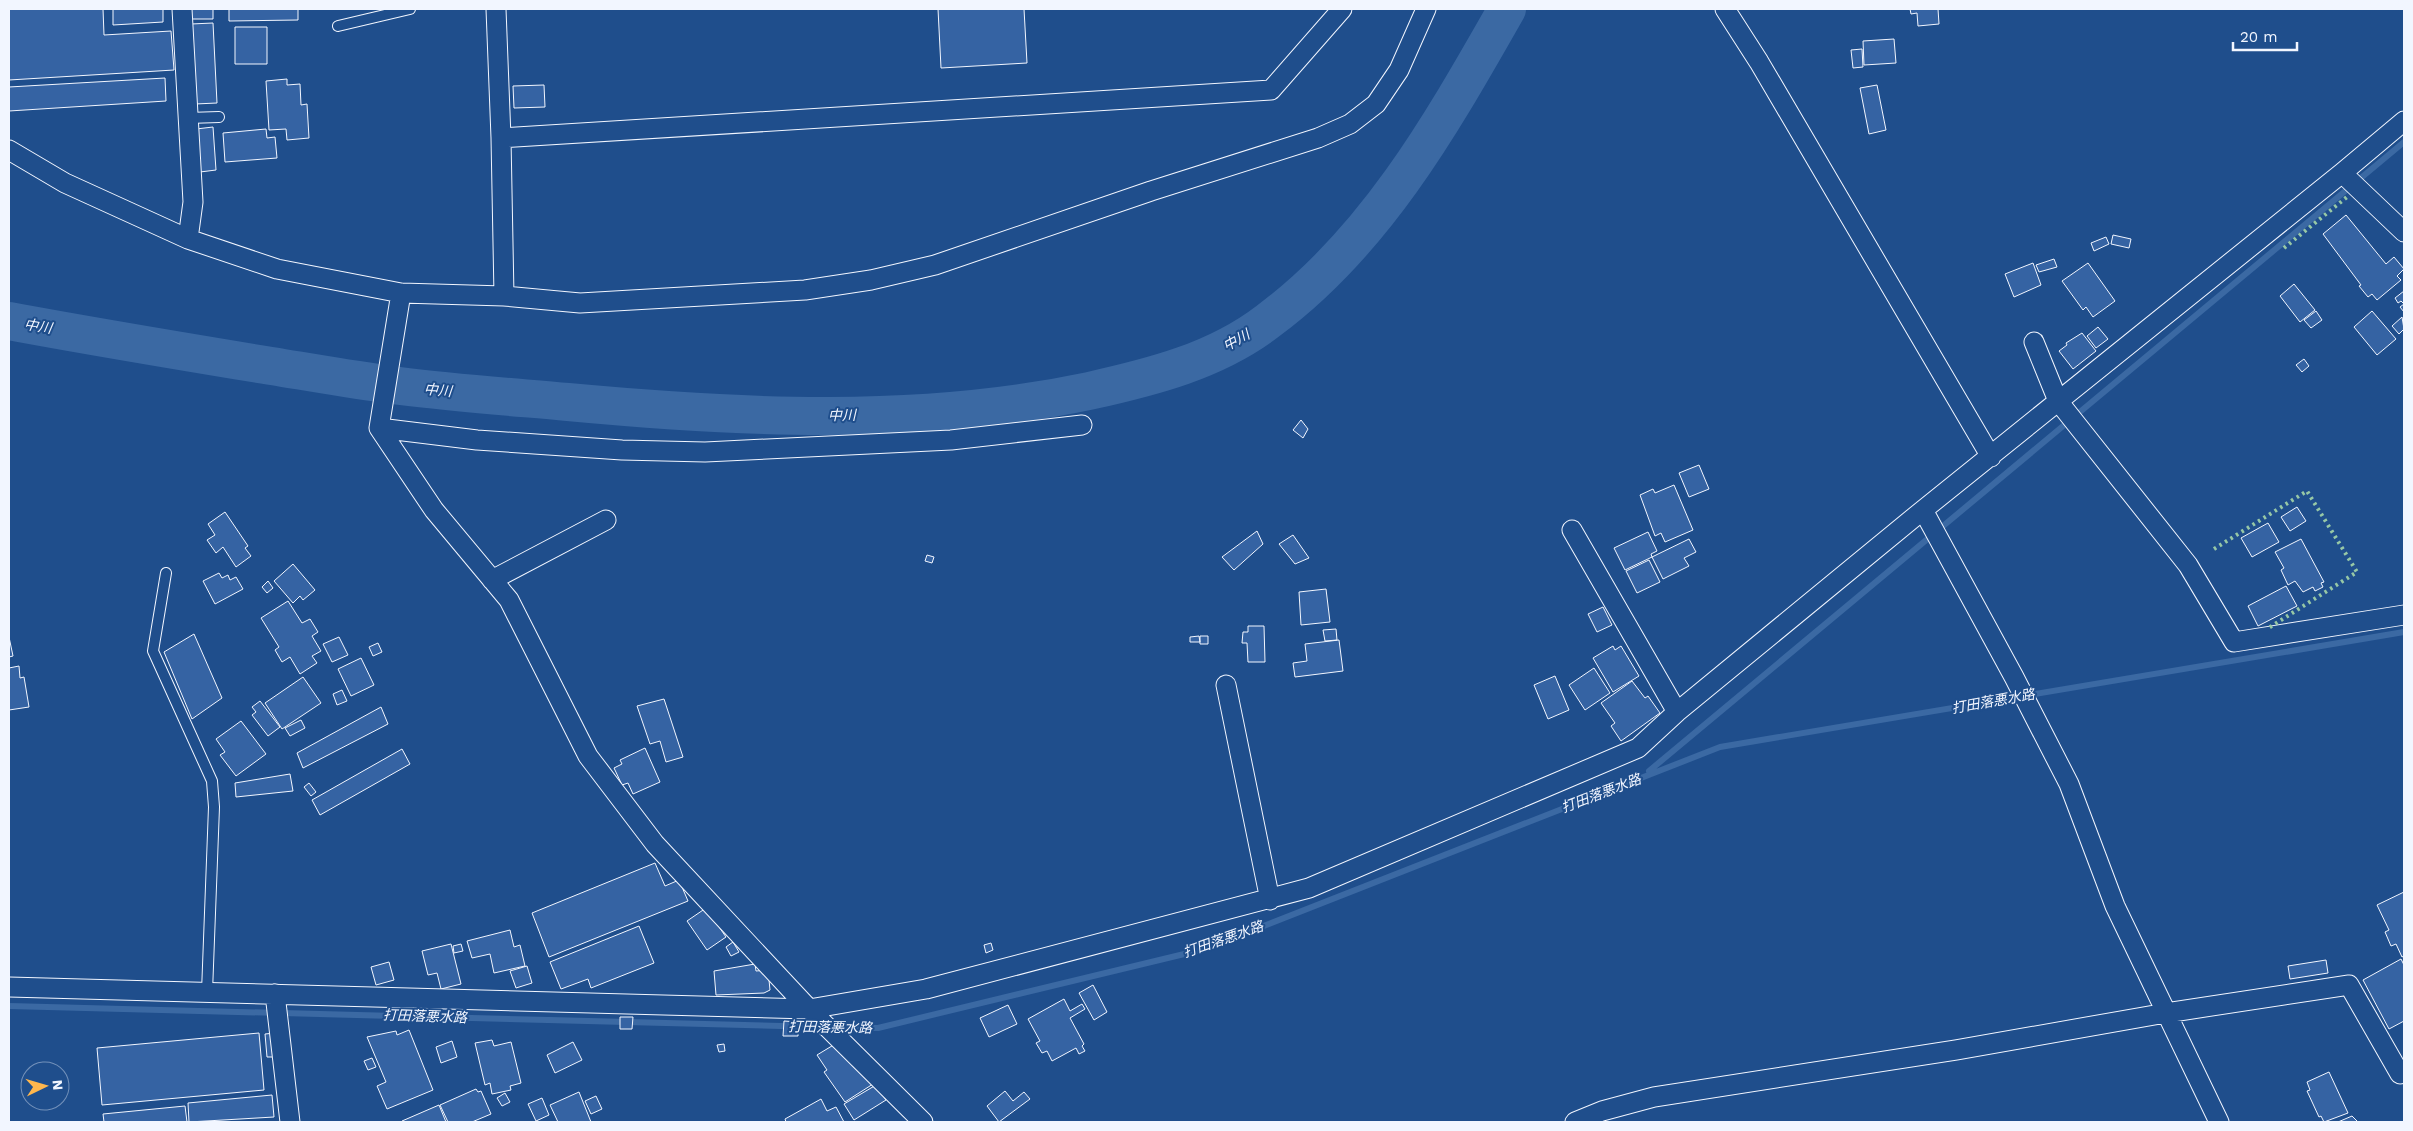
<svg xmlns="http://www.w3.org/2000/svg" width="2413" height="1131" font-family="'Work Sans','Noto Sans JP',sans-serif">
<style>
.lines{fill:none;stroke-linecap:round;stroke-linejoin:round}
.stream{stroke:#3b69a3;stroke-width:6}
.river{stroke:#3b69a3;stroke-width:38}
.building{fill:#3563a3;stroke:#f2f6ff}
.lane-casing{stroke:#f2f6ff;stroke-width:12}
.street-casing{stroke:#f2f6ff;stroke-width:21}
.lane{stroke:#1f4e8c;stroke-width:10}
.street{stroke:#1f4e8c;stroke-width:19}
.hedge{stroke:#97c8a6;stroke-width:4;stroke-dasharray:2.5 4;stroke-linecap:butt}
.labels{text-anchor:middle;stroke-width:4;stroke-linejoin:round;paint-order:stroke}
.water-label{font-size:14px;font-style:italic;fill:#f2f6ff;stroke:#1f4e8c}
</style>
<rect width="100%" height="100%" fill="#1f4e8c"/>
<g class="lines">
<!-- stream -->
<path class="stream" d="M1649,771L2404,142
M9,1006L820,1027
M833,1027L878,1028L1205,949L1720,747L2404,632"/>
<!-- river -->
<path class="river" d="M9,321C100,338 192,353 283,368C322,374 361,381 400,386C456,393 512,397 568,402C740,418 919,427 1089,391C1152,377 1216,361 1268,321C1376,241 1442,123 1507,9"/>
</g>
<!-- building -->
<path class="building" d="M9,9H103L104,35L171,31L174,70L9,80Z
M113,9H163V22L113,25Z
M191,9H213V19H191Z
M229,9H298V20L229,21Z
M938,9H1024L1027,63L941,68Z
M1910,9H1938L1939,24L1918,26L1917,13L1911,14Z
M213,23L217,103L195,104L191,24Z
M235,27H267V64H235Z
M1894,39L1896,63L1864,65L1863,41Z
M1862,49L1863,67L1853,68L1851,50Z
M165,78L166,101L9,111V87Z
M287,79V85L300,84L301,105L307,104L309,138L287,140L286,129L269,130L266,81Z
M544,85L545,107L514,108L513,86Z
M1877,85L1886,130L1869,134L1860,88Z
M213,127L216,170L200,172L196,129Z
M266,129L267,138L275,137L277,158L225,162L223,133Z
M2346,215L2386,264L2394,257L2404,269L2397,276L2401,280L2377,300L2372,294L2368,297L2359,286L2361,285L2323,234Z
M2113,235L2131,239L2129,248L2111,244Z
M2106,237L2109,244L2094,251L2091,243Z
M2054,259L2057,267L2039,272L2036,265Z
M2033,263L2041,285L2014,297L2005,274Z
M2088,263L2115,301L2093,317L2086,307L2083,310L2062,281Z
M2294,284L2315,310L2300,322L2280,296Z
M2404,291V312L2400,307L2404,304L2401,301L2398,303L2395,298Z
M2316,311L2322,320L2311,328L2304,320Z
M2372,311L2396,339L2377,355L2354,327Z
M2402,317L2404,329L2399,334L2392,326Z
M2098,327L2108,339L2096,348L2087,336Z
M2082,333L2096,351L2073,369L2059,351L2067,345L2066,343Z
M2304,359L2309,366L2302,372L2296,365Z
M1301,420L1308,429L1303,438L1293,430Z
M1699,465L1709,489L1689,497L1679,473Z
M1674,485L1693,530L1665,542L1661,533L1655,536L1640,495L1653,489L1655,493Z
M2297,507L2306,521L2290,531L2281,517Z
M225,512L248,546L245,548L251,556L236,567L223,547L216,553L207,540L215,535L208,524Z
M2268,523L2279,542L2252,557L2241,538Z
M1257,531L1263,544L1234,570L1222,557Z
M1648,532L1657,551L1651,554L1652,557L1625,570L1614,548Z
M1293,535L1309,558L1295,564L1279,544Z
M1689,539L1696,552L1684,558L1689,566L1663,579L1652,557Z
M2301,539L2324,582L2321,583L2323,587L2315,591L2313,587L2303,592L2295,581L2288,585L2281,570L2284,568L2275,552Z
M927,555L934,557L932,563L925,561Z
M1649,560L1660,582L1637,593L1626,571Z
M293,564L315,590L303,600L300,596L293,603L274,581Z
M219,573L222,578L228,575L230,580L236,577L243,589L215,604L203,581Z
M268,581L273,588L267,593L262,587Z
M2286,586L2297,606L2258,626L2248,606Z
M1326,589L1330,622L1301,625L1299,592Z
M288,601L302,623L310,619L318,632L312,636L321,651L312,656L317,663L300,674L290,657L282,662L275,650L279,647L261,618Z
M1603,607L1612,625L1597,632L1588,614Z
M1248,626H1264L1265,662H1248L1247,643H1242L1243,632H1248Z
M1336,629L1337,640L1325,641L1323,630Z
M194,634L222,698L192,719L164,652Z
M1199,636L1200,642H1190V637Z
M1200,636H1208V644H1200Z
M9,637L13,656L9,657Z
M339,637L348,655L332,662L323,644Z
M1339,640L1343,671L1295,677L1293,663L1307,661L1305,644Z
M378,643L382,652L373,656L369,647Z
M1613,646L1615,650L1621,646L1639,676L1613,692L1593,658Z
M361,658L374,685L351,696L338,669Z
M19,666L20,678L24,677L29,707L9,710V668Z
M1594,668L1610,693L1585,710L1569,685Z
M1555,676L1569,710L1548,719L1534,685Z
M303,677L321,703L282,729L265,703Z
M1632,681L1645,698L1648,696L1660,713L1621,741L1611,726L1615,723L1601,703Z
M342,690L347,701L337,705L333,694Z
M664,699L683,757L666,762L660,741L650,744L637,706Z
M260,701L280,727L268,736L252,715L256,712L252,707Z
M381,707L388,724L303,768L297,753Z
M301,720L305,728L290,736L285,728Z
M241,721L266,754L236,776L220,755L225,752L216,739Z
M645,748L660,782L633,794L628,783L622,785L614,768L622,764L620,760Z
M402,749L410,764L320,815L312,800Z
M290,774L293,791L236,797L235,783Z
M309,783L316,792L311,796L304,787Z
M655,863L665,886L679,880L688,901L549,957L532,913Z
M2404,892V956L2402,957L2396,944L2391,946L2385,932L2389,930L2377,905Z
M706,908L726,937L707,950L687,921Z
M639,926L654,963L591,988L588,979L561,989L550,962Z
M510,930L514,947L520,945L525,966L494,973L490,954L472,958L467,941Z
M733,942L739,952L731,956L726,947Z
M991,943L993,950L986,953L984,945Z
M451,944L461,984L441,989L437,973L428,975L422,951Z
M461,944L463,951L454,953L453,946Z
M2401,959L2404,965V1021L2389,1029L2363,980Z
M2326,960L2328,973L2290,979L2288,966Z
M389,962L394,980L376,985L371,967Z
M755,964L756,971L768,970L770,990L764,993L716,995L714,971Z
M527,966L532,983L516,988L510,971Z
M1093,985L1107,1012L1094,1020L1079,993Z
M1064,999L1070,1011L1082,1004L1085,1009L1070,1018L1084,1044L1082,1046L1085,1051L1079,1054L1076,1048L1052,1061L1047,1051L1042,1053L1036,1043L1040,1041L1028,1019Z
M1008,1005L1017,1024L989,1037L980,1018Z
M620,1017H633L632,1029H620Z
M784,1021L798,1022V1036H783Z
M409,1030L433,1090L387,1109L377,1086L386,1082L367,1037L396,1031L397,1035Z
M259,1033L264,1090L102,1105L97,1048Z
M275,1033L276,1057H267L265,1034Z
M845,1038L873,1084L845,1102L824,1072L827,1070L817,1055Z
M492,1040L494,1046L511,1042L521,1083L510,1086L511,1090L492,1094L490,1083L485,1085L475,1043Z
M452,1041L457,1057L441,1063L436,1047Z
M573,1042L582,1060L555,1073L547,1055Z
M724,1044L725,1051L719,1052L717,1045Z
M372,1058L376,1067L368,1070L364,1061Z
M2329,1072L2348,1113L2324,1122L2321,1116L2319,1117L2307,1091L2310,1090L2307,1082Z
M876,1085L886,1100L854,1120L844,1104Z
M476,1089L478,1092L481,1091L491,1114L472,1122H448L440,1105Z
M1005,1091L1013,1101L1024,1092L1030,1099L999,1122L987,1106Z
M579,1092L591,1122H558L550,1105Z
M505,1093L510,1102L502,1106L497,1098Z
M272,1095L274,1117L189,1122L188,1103Z
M596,1096L602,1109L591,1114L585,1101Z
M542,1098L549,1115L536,1121L528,1104Z
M821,1099L827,1111L836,1107L844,1122H786L785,1119Z
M439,1105L446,1122H403L402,1121Z
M185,1106L187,1122H104L103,1114Z
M2352,1116L2358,1122H2338Z"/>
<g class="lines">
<defs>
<path id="lane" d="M338,26L410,9
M188,118L219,117
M166,573L153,651L212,781L214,807L207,992"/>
<path id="street" d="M182,9L193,202L188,239
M496,9L501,138L504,296
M1725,9L1759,62L1991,457
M501,138L1271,90L1342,9
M9,150L65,183L188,239L277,269L401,293L504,296L580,303L805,290L871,280L935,265L1151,191L1318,138L1350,124L1376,104L1399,70L1426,9
M2342,173L2404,232
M401,293L379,428L434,510L509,600L588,756L655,844L809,1009L923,1122
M2034,342L2058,401L2188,565L2234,642L2404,615
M379,428L477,440L622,450L705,452L951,440L1082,425
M1923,510L2014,677L2069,784L2115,906L2219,1122
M1572,530L1677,712
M492,580L606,520
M1226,685L1270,900
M9,987L809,1009L926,989L1309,888L1638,748L1677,712L1923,510L2342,173L2404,121
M275,994L290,1122
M1575,1122L1602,1111L1654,1097L1956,1050L2166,1013L2349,985L2400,1074L2404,1072"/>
</defs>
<!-- lane casing -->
<use href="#lane" class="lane-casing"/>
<!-- street casing -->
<use href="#street" class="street-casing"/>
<!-- lane -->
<use href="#lane" class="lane"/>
<!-- street -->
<use href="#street" class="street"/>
<!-- hedge -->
<path class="hedge" d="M2284,248L2347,197
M2214,549L2307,491L2357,572L2267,629"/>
</g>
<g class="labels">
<!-- water labels -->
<g class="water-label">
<text transform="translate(38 326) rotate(9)" y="5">中川</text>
<text transform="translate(1236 340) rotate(-29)" y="5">中川</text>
<text transform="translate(438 390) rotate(5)" y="5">中川</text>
<text transform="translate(842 415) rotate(-1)" y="5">中川</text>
<text transform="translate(1993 701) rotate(-10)" y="5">打田落悪水路</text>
<text transform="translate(1601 793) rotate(-21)" y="5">打田落悪水路</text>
<text transform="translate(1223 939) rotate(-19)" y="5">打田落悪水路</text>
<text transform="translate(425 1016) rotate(2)" y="5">打田落悪水路</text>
<text transform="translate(830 1027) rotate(1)" y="5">打田落悪水路</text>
</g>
</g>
<!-- border -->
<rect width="2413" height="1131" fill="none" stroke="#f2f6ff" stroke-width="20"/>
<!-- north arrow -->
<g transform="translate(45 1086) rotate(85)"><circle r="24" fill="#1f4e8c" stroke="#7391ba"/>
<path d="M0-4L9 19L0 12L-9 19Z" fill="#ffb74d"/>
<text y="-8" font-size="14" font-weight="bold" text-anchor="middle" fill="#f2f6ff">N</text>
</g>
<!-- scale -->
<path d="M2233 42v8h64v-8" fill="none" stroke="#f2f6ff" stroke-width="2.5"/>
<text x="2240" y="42" font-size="15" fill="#f2f6ff" stroke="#1f4e8c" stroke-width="4" paint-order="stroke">20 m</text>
</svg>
